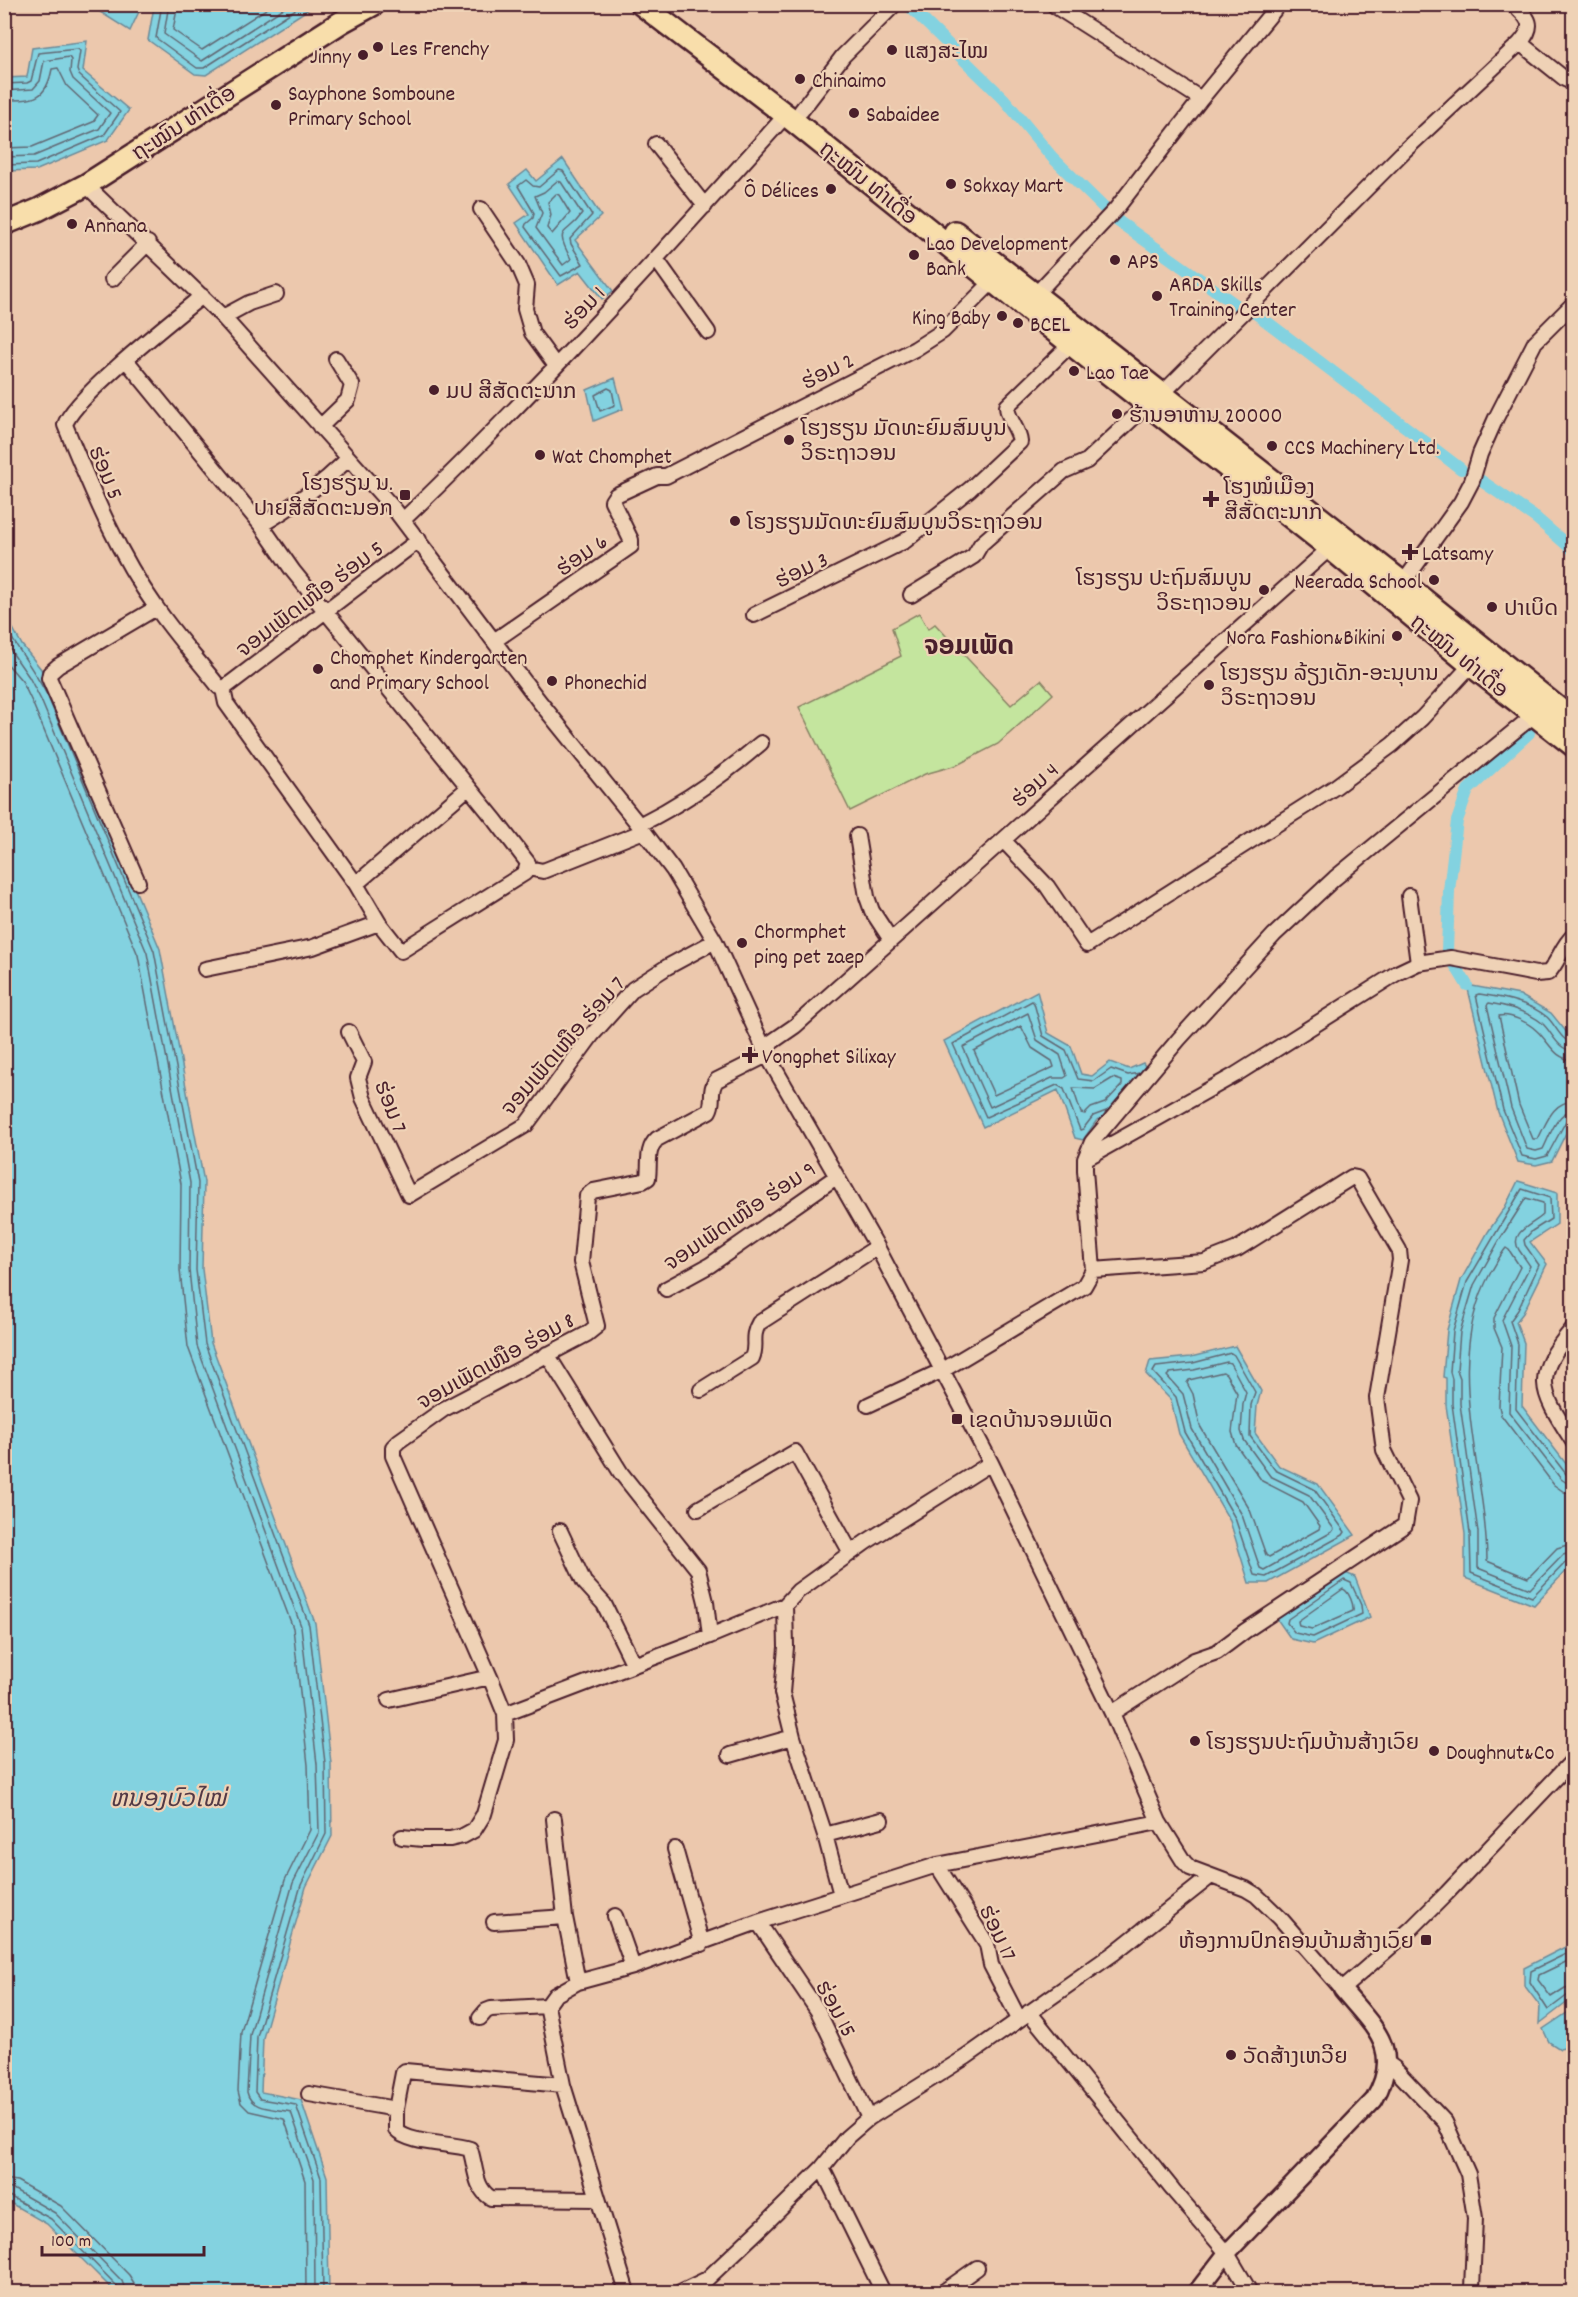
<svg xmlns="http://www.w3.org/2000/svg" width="1578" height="2297" font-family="Dekko,'Noto Sans Lao',sans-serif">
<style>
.green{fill:#c4e59e;stroke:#878264;stroke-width:1.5}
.water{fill:#83d2e0;stroke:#6c8a98;stroke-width:1.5}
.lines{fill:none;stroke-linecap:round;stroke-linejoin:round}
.shore{stroke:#616773;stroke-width:1.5}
.canal{stroke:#83d2e0;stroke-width:12}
.minor-casing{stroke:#4a1f2b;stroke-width:18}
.tertiary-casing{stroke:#4a1f2b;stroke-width:21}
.primary-casing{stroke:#4a1f2b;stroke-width:26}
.minor{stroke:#efd2b6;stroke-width:14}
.tertiary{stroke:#efd2b6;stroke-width:16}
.primary{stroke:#f8deab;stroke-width:21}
.poi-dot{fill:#4a1f2b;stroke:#efd2b6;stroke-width:2}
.labels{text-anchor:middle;stroke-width:4.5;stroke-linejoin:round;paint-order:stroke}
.poi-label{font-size:22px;fill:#4a1f2b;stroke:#efd2b6;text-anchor:start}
.street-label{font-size:22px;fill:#4a1f2b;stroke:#efd2b6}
.water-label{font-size:24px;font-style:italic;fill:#533a46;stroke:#efd2b6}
.quarter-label{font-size:26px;font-weight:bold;fill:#4a1f2b;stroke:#efd2b6}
</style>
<rect width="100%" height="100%" fill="#ecc8ad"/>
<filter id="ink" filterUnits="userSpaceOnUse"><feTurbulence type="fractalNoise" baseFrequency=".0167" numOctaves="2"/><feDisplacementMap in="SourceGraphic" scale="12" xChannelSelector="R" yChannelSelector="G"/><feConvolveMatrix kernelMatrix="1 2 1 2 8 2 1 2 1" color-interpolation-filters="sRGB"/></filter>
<g filter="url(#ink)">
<!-- green -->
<path class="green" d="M919,613L928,629L935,624L1011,705L1041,680L1053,694L998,744L957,765L925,774L850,811L799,707L901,656L892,628Z"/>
<!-- water -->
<path class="water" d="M157,4H315V5L206,75L195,74L148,40L153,12Z
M89,5H142L130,31Z
M87,41L83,71L129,110L108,140L37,170L5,171V78L27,77L32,48Z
M563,159L601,216L575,240L613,291L602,299L580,271L558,285L516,223L529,214L509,184L527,170L536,181Z
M615,378L623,409L594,421L587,390Z
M4,612L22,645L41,669L53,694L160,949L204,1182L202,1269L211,1343L315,1623L331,1763L332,1836L306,1887L263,2038L261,2092L301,2100L327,2177L329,2292H115L47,2224L5,2200Z
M1467,985L1520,995L1551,1013L1573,1040V1119L1552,1161L1536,1165L1518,1162L1498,1112Z
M1037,991L1048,1033L1071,1046L1081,1074L1092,1076L1110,1062L1129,1069L1143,1063L1151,1075L1112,1115L1097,1120L1083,1140L1075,1138L1058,1090L983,1127L944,1041Z
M1518,1181L1557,1193V1224L1530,1242L1547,1264L1523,1313L1516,1322L1524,1343L1522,1406L1573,1473V1563L1534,1605L1465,1578V1534L1446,1405V1378L1443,1377L1447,1330L1461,1280L1488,1232L1505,1207Z
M1235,1346L1261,1391L1257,1406L1255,1433L1279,1466L1318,1484L1355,1535L1268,1583H1249L1230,1521L1179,1434L1171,1400L1146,1374L1150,1361L1191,1357Z
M1343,1572L1355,1577L1370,1617L1313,1644L1291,1639L1277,1619Z
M1573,1943V1998L1539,2024L1540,2006L1524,1985V1968Z
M1573,2009V2046L1560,2049L1549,2042L1543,2029Z"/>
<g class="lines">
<!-- shore -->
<path class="shore" d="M162,4L156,38L197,68H204L304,4
M169,4L164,34L202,61L290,4
M178,4L173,30L202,50L274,4
M4,84L27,83L31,81L38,53L78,49L80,51L77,70L79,75L120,112L104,135L36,164L4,165
M4,91L33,89L40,81L44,61L69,57L71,60L70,72L73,79L110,113L99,129L34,156L4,157
M4,100C33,100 46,101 52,69L58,68L67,86L98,115L93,122L32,147L4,148
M559,170L563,171L592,215L570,239L571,244L583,264L561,276L525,227L526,224L533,218L534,213L518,186L526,180L533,186L539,187Z
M557,181L561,182L582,214C566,237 553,226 571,259L563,265L536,228L542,213L535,196L544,192Z
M556,194L559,195L570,213L552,234L547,228L551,215L548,202Z
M608,388L612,390L615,405L600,411L595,395Z
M4,625C18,650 35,671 48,697L154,951L198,1183L196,1270L205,1344L309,1625L325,1763L326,1834L301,1885L257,2037L255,2092L260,2099L296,2105L321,2178L323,2292
M4,641L29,677L41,700L147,953L190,1183L189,1270L197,1346L301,1626L317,1764L319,1832L293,1883L250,2035L247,2092C251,2111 275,2108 291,2112L314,2179L315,2292
M4,660L22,681L33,704L138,955L181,1184L180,1270L188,1347L293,1628L308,1765L310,1830L285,1880L241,2032L238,2091L241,2103L249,2111L284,2119L287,2127L305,2181L306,2292
M1028,1013L1037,1040L1060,1055L1067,1076L1064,1078H1052L990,1107L963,1047Z
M1021,1026L1032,1048L1052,1061L1054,1067L994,1095L974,1051Z
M1574,1043C1561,1042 1556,1025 1547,1017C1527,1001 1503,998 1479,994L1476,995L1503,1110L1522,1156L1536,1159L1547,1156L1566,1121L1574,1118
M1574,1051C1557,1050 1553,1033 1542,1023C1527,1011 1508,1006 1489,1003L1487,1005L1511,1108L1527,1149L1536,1151L1543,1149C1550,1136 1556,1112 1574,1110
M1574,1060C1554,1059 1550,1043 1537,1031C1529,1023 1510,1013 1499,1016L1519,1105L1533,1139H1538C1547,1122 1552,1102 1574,1101
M1113,1078L1122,1081V1085L1105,1103L1091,1108L1085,1114L1081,1113L1073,1088L1095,1089Z
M1109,1110L1093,1116L1083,1129L1080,1130L1064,1089L1057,1085L986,1117L953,1044L1032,1001L1034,1003L1043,1036L1066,1050L1078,1079L1094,1081L1111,1069L1128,1075L1140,1073
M1231,1353L1234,1355L1255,1392L1251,1405L1250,1436L1275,1470L1314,1489L1345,1532L1343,1535L1266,1577L1254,1575L1235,1518L1185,1432L1176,1397L1153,1372L1156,1367L1193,1363Z
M1227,1362L1230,1363L1246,1392L1243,1404L1241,1431L1244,1440L1270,1476L1309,1495L1334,1529L1332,1532L1264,1570L1260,1568L1242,1515L1192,1429L1183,1394L1167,1376L1170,1373L1194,1370Z
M1223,1372L1226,1374L1237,1393L1232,1432L1236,1445L1262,1481L1303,1502L1320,1526L1319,1529L1269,1557L1266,1555L1250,1510L1200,1426L1193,1394L1187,1383L1189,1380Z
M1574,1476L1566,1474L1516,1409L1518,1344L1510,1321L1518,1310L1539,1265L1525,1245L1524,1240L1532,1231L1551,1219L1550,1198L1522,1189L1467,1282L1453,1331L1450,1372L1452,1379V1404L1470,1533L1471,1573L1532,1597L1567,1561L1574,1560
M1574,1484L1567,1483L1561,1479L1509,1412L1511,1346L1502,1320L1530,1266C1527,1261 1523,1256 1519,1250C1508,1232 1534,1224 1543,1215V1203L1526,1198L1500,1239L1474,1285L1460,1332L1457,1370L1460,1378V1404L1478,1532V1568L1530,1589L1563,1555L1574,1552
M1574,1493L1564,1492L1554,1485L1501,1415L1499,1406L1502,1347L1494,1328V1318L1520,1267L1509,1250L1506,1248C1500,1255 1496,1264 1491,1272C1441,1362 1486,1466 1487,1561L1528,1578L1557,1548L1574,1543
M1344,1580L1351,1583L1361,1605L1362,1614L1313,1637L1295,1633L1287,1623L1288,1619Z
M1343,1589C1349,1591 1354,1605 1353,1611L1312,1629L1299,1626L1298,1621Z
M1574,1950L1531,1971L1530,1982L1548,2010L1568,1995L1574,1994
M1574,1958L1539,1975L1538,1980L1551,1997L1565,1988L1574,1986
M4,2179L17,2181L61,2206L129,2275L134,2283L135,2292
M4,2188L13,2189L55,2213L122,2281L126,2292
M4,2195L9,2196L51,2219L117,2286L118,2292"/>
<!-- canal -->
<path class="canal" d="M907,4L1004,99L1052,157L1104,208
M1115,219L1239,307
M1254,312L1461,469
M1480,480L1536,518L1574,551
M1447,952L1449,891L1457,821L1468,790L1529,733
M1455,965L1467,985"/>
<defs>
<path id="minor" d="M1513,4C1529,18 1536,25 1520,43L1565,79L1574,83
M1055,6L1201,99
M801,111L843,56L895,4
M656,144L705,206
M86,185L223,317L395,510L539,701L639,825L673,870L715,941L767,1055L875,1243L991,1463L1112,1713L1159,1822L1184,1862L1190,1868L1246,1889L1256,1895L1280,1918L1342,1989L1411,1929L1447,1893L1574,1759
M481,209L518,264L527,285L525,309L532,333L556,366
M656,259L708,332
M112,279L148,243
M1035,295L1116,209L1201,99L1279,4
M202,296C175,318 72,399 65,425C91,488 116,551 156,607C175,635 198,660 219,687L223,689
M223,317L249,303L276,294
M126,360L261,525L293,571L496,821L528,863L525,873L401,951L379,923L356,884L226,703L223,689
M1161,395L1404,151L1520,43
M320,427L348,400L352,385L336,359
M403,520C537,392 662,253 786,115
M261,525C294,506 321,485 348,459
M1403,583L1461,502L1472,481L1480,454L1496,418L1535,342L1574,303
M911,595L974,556L981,544L1064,471L1087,461L1148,404
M754,615L905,541L970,489L1020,442C1019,429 1007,419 1007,406L1071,344
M494,641L631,546V540L612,501L616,495L657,476H666L915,349L943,331L993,281
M223,689L419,540
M639,825C683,803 724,775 761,743
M857,836L867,897L872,911L891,940
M1003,840L1047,886L1087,945L1335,787L1392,745L1422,718L1471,665
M528,868L543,871L644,831
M138,882L49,678L50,673L58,666L156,608
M356,884L468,788
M1409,896L1418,963
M205,969L313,947L379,923
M349,1032L364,1062L358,1078L363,1098L409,1195L526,1125L592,1035L633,989L667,967L715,941
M763,1048L795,1026L1330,548
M1085,1159L1235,1075L1397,973L1418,963L1451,958L1536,974L1548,973C1559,962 1561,946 1574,935
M1093,1270L1085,1170V1159L1092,1142L1179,1039L1274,935L1335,878L1534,715
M666,1289L710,1265L836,1177
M1574,1327C1530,1379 1541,1391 1574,1443
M547,1354L621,1473L698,1570L706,1602L710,1636
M701,1390L752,1358C758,1345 750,1338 759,1323L877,1247
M868,1405L943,1370L1084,1286L1093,1270L1204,1262L1237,1249L1352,1177L1357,1178L1399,1250L1400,1260L1377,1398L1384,1450L1409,1501L1405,1525L1245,1631L1217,1652L1194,1660L1112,1713
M698,1509L795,1452L851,1553
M560,1531L584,1582L604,1604L634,1665
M785,1605L786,1647L782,1693L793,1737
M490,1677L393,1456V1447L399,1441L444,1409L587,1334L597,1326L581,1262L587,1196L593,1191L643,1181L648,1178C650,1164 646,1149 657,1139L709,1111C715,1102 708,1089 717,1080L767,1055
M389,1700L490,1677L505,1714L506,1740L484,1814L474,1830L463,1836L450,1839H423L402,1837
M505,1714L710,1636L785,1605L798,1591L866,1542L991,1463
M730,1755L793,1737L825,1835L841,1895
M554,1819L565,1917L578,1982
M825,1835L881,1820
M675,1849L702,1944
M937,1865L987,1944L991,1965L1019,2019
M615,1916L633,1967
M494,1922L565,1917
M758,1922L818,2011L869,2118
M1029,2012L1173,2190L1227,2253L1250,2292
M480,2018L486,2011L491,2009L547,2006
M1387,2063L1394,2068L1445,2122L1468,2174L1475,2218L1472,2288
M563,2085L405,2071L403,2073L396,2109V2130C408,2144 452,2143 470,2149C476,2166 474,2188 491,2198L598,2199
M309,2094L396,2109
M822,2168L883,2292
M627,2292L563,2085L547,2006L555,1995L578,1982L633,1967L758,1922L937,1865L1159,1822
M680,2292L707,2279L765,2224L822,2168L847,2137L869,2118L966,2057L1114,1953L1211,1876
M943,2292L977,2268"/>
<path id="tertiary" d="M1197,2292L1227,2253L1374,2100C1404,2049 1373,2027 1342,1989"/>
<path id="primary" d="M641,4L786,115L1071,344L1330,548L1471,665L1574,746
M4,224L38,210L86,185L343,21L374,4
M955,232L1403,583L1574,721"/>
</defs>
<!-- minor casing -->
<use href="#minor" class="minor-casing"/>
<!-- tertiary casing -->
<use href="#tertiary" class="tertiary-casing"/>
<!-- primary casing -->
<use href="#primary" class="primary-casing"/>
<!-- minor -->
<use href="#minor" class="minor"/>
<!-- tertiary -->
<use href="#tertiary" class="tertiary"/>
<!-- primary -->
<use href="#primary" class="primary"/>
</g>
</g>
<!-- markers -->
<g class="poi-dot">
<circle cx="378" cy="47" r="6"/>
<circle cx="892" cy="50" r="6"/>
<circle cx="363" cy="55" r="6"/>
<circle cx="800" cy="79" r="6"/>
<circle cx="276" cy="105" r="6"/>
<circle cx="854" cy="113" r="6"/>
<circle cx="951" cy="184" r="6"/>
<circle cx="831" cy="189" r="6"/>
<circle cx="72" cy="224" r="6"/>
<circle cx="914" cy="255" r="6"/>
<circle cx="1115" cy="260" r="6"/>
<circle cx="1157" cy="296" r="6"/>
<circle cx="1002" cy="316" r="6"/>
<circle cx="1018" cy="323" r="6"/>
<circle cx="1074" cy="371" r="6"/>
<circle cx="434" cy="390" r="6"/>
<circle cx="1117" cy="414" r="6"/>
<circle cx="789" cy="440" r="6"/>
<circle cx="1272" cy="446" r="6"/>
<circle cx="540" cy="455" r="6"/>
<rect x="399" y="489" width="12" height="12" rx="3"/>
<path d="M1208 490h6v6h6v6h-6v6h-6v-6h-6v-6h6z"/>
<circle cx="735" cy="521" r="6"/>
<path d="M1407 543h6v6h6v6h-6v6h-6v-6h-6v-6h6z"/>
<circle cx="1434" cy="580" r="6"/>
<circle cx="1264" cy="590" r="6"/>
<circle cx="1492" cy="607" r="6"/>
<circle cx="1397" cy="636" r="6"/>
<circle cx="318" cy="669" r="6"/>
<circle cx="552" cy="681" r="6"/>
<circle cx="1209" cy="685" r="6"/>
<circle cx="742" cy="943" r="6"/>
<path d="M747 1046h6v6h6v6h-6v6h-6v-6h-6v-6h6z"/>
<rect x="951" y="1413" width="12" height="12" rx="3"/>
<circle cx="1195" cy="1741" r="6"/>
<circle cx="1434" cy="1751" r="6"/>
<rect x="1420" y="1934" width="12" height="12" rx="3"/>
<circle cx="1231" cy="2055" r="6"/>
</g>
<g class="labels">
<!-- poi labels -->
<g class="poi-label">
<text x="390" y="55">Les Frenchy</text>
<text x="904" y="58">ແສງສະໄໝ</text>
<text x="351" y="63" text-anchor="end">Jinny</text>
<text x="812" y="87">Chinaimo</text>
<text x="288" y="100">Sayphone Somboune<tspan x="288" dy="25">Primary School</tspan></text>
<text x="866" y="121">Sabaidee</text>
<text x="963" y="192">Sokxay Mart</text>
<text x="819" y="197" text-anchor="end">Ô Délices</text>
<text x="84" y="232">Annana</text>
<text x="926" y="250">Lao Development<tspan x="926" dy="25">Bank</tspan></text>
<text x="1127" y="268">APS</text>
<text x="1169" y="291">ARDA Skills<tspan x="1169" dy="25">Training Center</tspan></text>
<text x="990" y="324" text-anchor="end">King Baby</text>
<text x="1030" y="331">BCEL</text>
<text x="1086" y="379">Lao Tae</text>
<text x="446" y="398">ມປ ສີສັດຕະນາກ</text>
<text x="1129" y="422">ຮ້ານອາຫານ 20000</text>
<text x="801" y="435">ໂຮງຮຽນ ມັດທະຍົມສົມບູນ<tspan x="801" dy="25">ວິຣະຖາວອນ</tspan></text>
<text x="1284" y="454">CCS Machinery Ltd.</text>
<text x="552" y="463">Wat Chomphet</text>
<text x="393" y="490" text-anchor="end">ໂຮງຮຽນ ນ.<tspan x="393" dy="25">ປາຍສີສັດຕະນອກ</tspan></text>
<text x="1224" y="494">ໂຮງໝໍເມືອງ<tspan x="1224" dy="25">ສີສັດຕະນາກ</tspan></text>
<text x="747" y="529">ໂຮງຮຽນມັດທະຍົມສົມບູນວິຣະຖາວອນ</text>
<text x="1422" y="560">Latsamy</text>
<text x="1252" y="585" text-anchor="end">ໂຮງຮຽນ ປະຖົມສົມບູນ<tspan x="1252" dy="25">ວິຣະຖາວອນ</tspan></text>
<text x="1422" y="588" text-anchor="end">Neerada School</text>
<text x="1504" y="615">ປາເບິດ</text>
<text x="1385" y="644" text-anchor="end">Nora Fashion&amp;Bikini</text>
<text x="330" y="664">Chomphet Kindergarten<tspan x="330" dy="25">and Primary School</tspan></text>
<text x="1221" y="680">ໂຮງຮຽນ ລ້ຽງເດັກ-ອະນຸບານ<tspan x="1221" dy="25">ວິຣະຖາວອນ</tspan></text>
<text x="564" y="689">Phonechid</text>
<text x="754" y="938">Chormphet<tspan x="754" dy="25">ping pet zaep</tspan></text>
<text x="762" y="1063">Vongphet Silixay</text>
<text x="969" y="1427">ເຂດບ້ານຈອມເພັດ</text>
<text x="1207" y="1749">ໂຮງຮຽນປະຖົມບ້ານສ້າງເວົຍ</text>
<text x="1446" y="1759">Doughnut&amp;Co</text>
<text x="1414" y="1948" text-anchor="end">ຫ້ອງການປົກຄອນບ້າມສ້າງເວົຍ</text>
<text x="1243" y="2063">ວັດສ້າງເຫວີຍ</text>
</g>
<!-- street labels -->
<g class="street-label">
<text transform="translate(183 122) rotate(-33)" y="8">ຖະໝົນ ທ່າເດື່ອ</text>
<text transform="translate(869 182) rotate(39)" y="8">ຖະໝົນ ທ່າເດື່ອ</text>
<text transform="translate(583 307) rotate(-47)" y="8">ຮ່ອມ 1</text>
<text transform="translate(827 370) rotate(-27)" y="8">ຮ່ອມ 2</text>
<text transform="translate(107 472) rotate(67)" y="8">ຮ່ອມ 5</text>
<text transform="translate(581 554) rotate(-35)" y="8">ຮ່ອມ 6</text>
<text transform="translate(801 569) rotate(-26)" y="8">ຮ່ອມ 3</text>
<text transform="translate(309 598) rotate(-37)" y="8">ຈອມເພັດເໜືອ ຮ່ອມ 5</text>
<text transform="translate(1460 655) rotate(39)" y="8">ຖະໝົນ ທ່າເດື່ອ</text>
<text transform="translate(1034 784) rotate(-42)" y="8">ຮ່ອມ 4</text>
<text transform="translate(562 1045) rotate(-49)" y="8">ຈອມເພັດເໜືອ ຮ່ອມ 7</text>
<text transform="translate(392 1106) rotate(68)" y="8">ຮ່ອມ 7</text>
<text transform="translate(739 1215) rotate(-34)" y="8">ຈອມເພັດເໜືອ ຮ່ອມ 9</text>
<text transform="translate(495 1360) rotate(-29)" y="8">ຈອມເພັດເໜືອ ຮ່ອມ 8</text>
<text transform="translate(999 1932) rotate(64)" y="8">ຮ່ອມ 17</text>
<text transform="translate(837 2008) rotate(61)" y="8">ຮ່ອມ 15</text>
</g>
<!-- water labels -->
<g class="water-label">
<text x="168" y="1806">ຫນອງບົວໄໝ່</text>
</g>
<!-- quarter labels -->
<g class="quarter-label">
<text x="969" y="654">ຈອມເພັດ</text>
</g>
</g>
<!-- margin -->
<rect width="1578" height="2297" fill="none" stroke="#efd2b6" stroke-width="24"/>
<rect x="12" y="12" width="1554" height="2273" fill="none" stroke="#4a1f2b" stroke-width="2" filter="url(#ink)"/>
<!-- scale -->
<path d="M42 2246v9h162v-9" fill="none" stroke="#4a1f2b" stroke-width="3"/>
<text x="51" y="2246" font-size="18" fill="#4a1f2b" stroke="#efd2b6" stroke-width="4.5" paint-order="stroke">100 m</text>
</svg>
